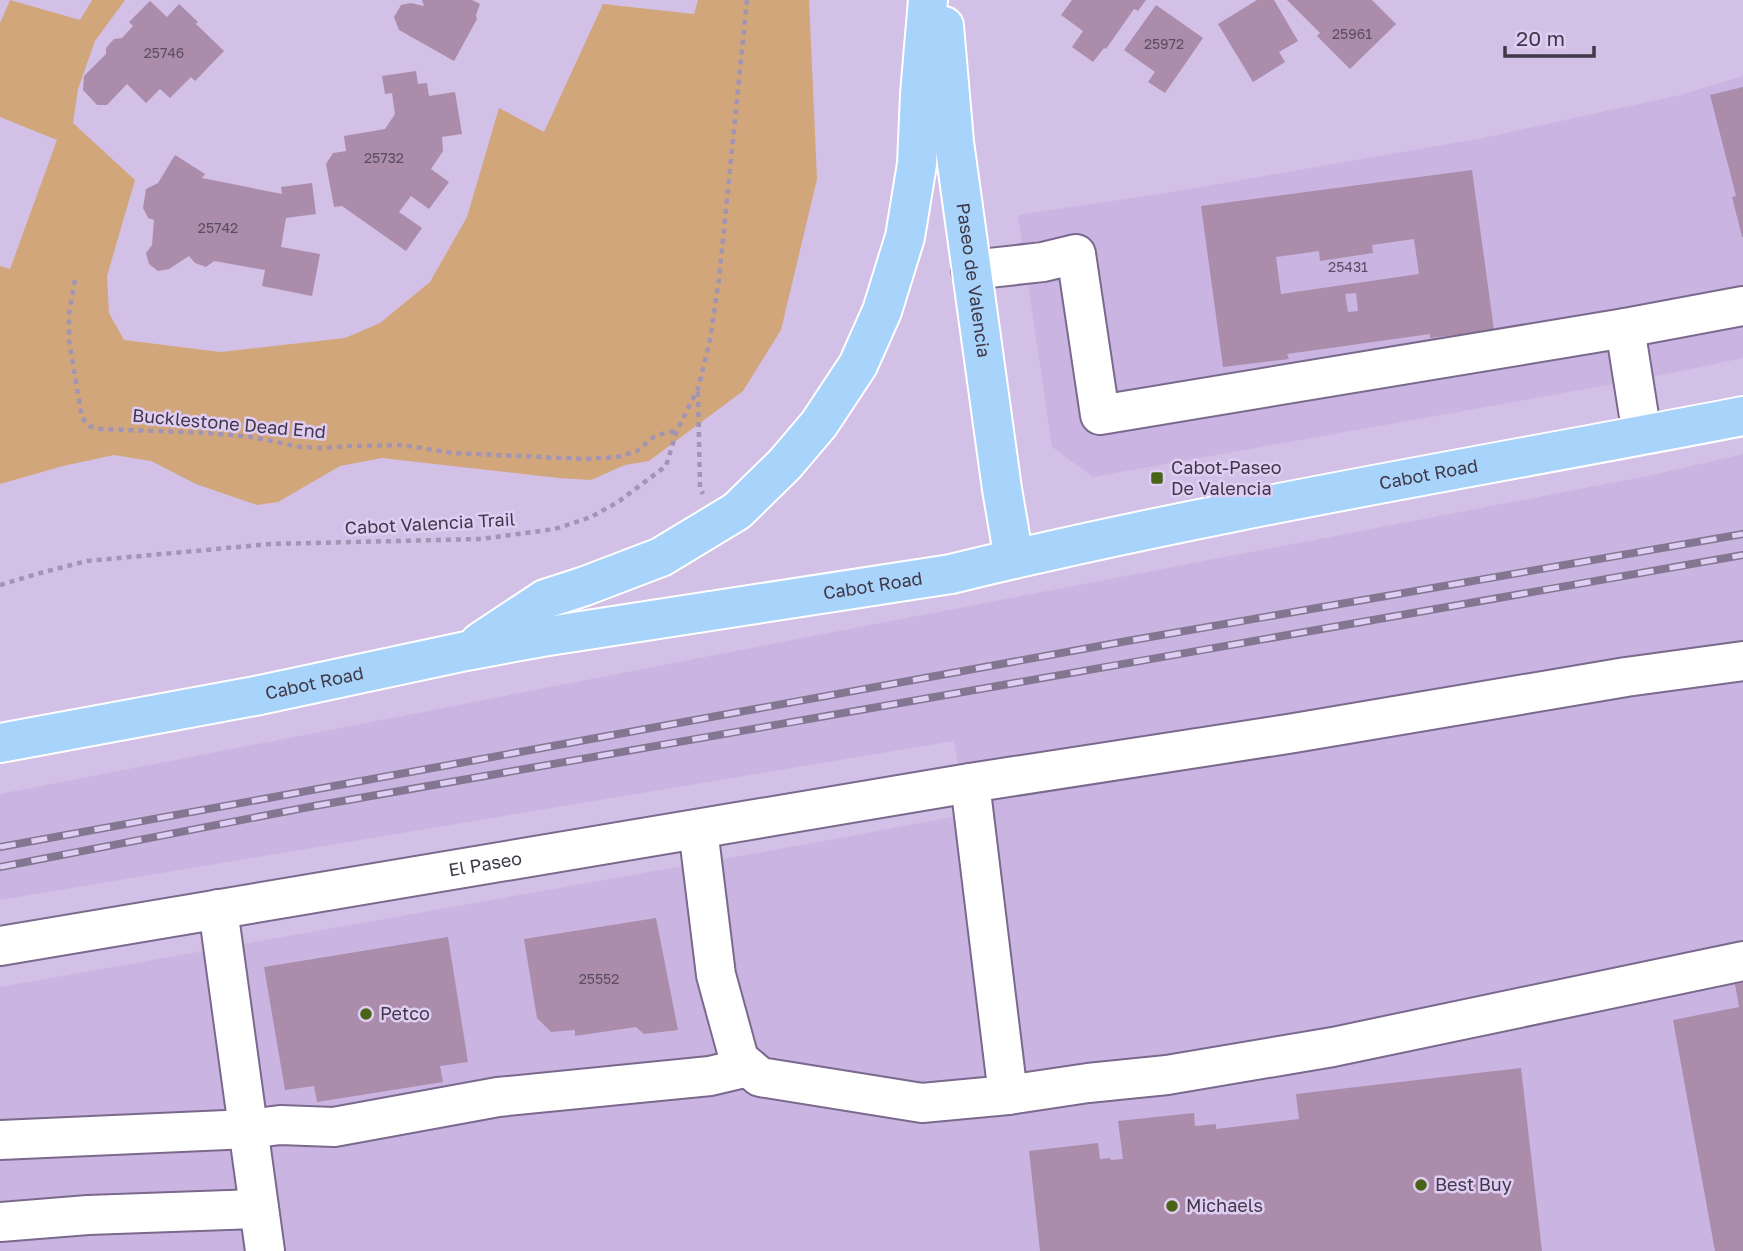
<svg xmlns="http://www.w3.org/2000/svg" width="1743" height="1251" font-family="'Golos Text',sans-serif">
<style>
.built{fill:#cab4e1}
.green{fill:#d1a67b}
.building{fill:#ab8caa;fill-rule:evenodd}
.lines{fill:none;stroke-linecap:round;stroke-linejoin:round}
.minor-casing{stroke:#7a698c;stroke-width:42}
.major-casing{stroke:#fff;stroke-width:42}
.path{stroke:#a394b3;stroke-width:4.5;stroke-dasharray:5 5;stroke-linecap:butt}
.minor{stroke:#fff;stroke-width:38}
.major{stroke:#a8d3fa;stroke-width:38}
.rail-casing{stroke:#837690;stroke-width:8}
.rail{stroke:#e0cdf4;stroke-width:5;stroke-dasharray:16;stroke-linecap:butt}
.poi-dot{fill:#496416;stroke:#e0cdf4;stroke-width:2.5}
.labels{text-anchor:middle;stroke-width:5;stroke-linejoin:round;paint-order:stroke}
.number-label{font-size:14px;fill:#5b4d60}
.street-label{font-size:18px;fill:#403848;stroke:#e0cdf4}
.poi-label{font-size:18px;fill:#403848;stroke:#e0cdf4;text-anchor:start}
</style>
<rect width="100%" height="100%" fill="#d3c0e6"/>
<!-- built -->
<path class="built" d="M1743,76V358L1653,377L1093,477L1052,447L1018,215L1172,192L1483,138L1680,95Z
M1743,454V1251H0V987L841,838L967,814L954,741L0,900V794L870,625L1648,476Z"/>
<!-- green -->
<path class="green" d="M10,0L80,20L92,0H125L95,41L78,89L73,123L135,180L107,276L109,313L124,340L220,352L345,338L380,323L430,282L467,217L499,108L544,132L603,4L694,14L698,0H809L817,179L781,330L743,391L649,461L625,465L591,480L559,478L382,458L340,466L278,502L257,505L196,484L151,461L114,455L63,466L0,484V266L10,269L57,140L0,117V23Z"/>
<!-- building -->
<path class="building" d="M422,0H472L480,4L476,15L477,19L454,61L399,30L394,17L401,5L411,3L424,6Z
M1072,0H1146L1138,11L1134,9L1106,49L1104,48L1093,62L1072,47L1083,31L1061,15Z
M1257,0H1274L1298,41L1279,52L1285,62L1253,82L1218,24Z
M1287,0H1372L1396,24L1350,69L1317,36L1320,33Z
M150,1L167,17L179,4L198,22L196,24L224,51L195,81L191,77L170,98L160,89L146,103L127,84L107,105H97L83,90L84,76L106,54V48L114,39L122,38L133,26L129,22Z
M1156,5L1203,38L1165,93L1148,82L1155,72L1124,50Z
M416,71L418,84L427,83L429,96L455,92L462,134L442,137L443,151L431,169L449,182L429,209L411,196L399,212L422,228L406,251L342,206L334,207L326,164L333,153L346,151L344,136L385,129L395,114L392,93L385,94L382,76Z
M1743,87V237H1742L1732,197L1736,196L1710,95Z
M175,155L205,174L202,178L282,194L281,187L312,183L316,214L286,218L281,247L320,254L312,296L262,286L265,270L214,261L206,267L195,263L189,256L169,269L158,271L149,264L146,253L152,245L154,220L148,218L143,208L146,189L158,183Z
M1472,170L1494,330L1430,338V334L1287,354L1289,359L1223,367L1201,206ZM1414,239L1419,274L1281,294L1276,257L1319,251L1320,261L1373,253L1372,245ZM1356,293L1358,311L1348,312L1345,294Z
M656,918L678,1030L644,1034L636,1027L575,1036V1030L551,1032L537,1018L524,939Z
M448,937L468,1062L440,1066L443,1082L317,1102L314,1086L285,1090L264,967Z
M1743,983V1251H1715L1673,1020L1739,1007L1735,984Z
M1521,1068L1542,1251H1040L1029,1151L1098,1143L1100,1159L1110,1158L1111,1160L1123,1159L1118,1121L1194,1113L1195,1126L1216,1124V1129L1299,1119L1296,1094Z"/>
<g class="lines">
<defs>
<g id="minor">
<path d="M971,270L1043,262L1076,254L1100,415L1625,328L1743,306"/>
<path d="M1625,328L1642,435"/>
<path d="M698,829L716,975L739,1059L760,1077L922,1103L1008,1095L970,783"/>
<path d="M218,909L265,1251"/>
<path id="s1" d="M0,946L970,783L1294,733L1626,677L1743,661"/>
<path d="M1008,1095L1088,1083L1167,1075L1333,1047L1743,961"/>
<path d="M0,1140L249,1129L280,1125L334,1127L498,1097L710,1076L748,1067"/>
<path d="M0,1222L88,1215L259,1209"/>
</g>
<g id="major">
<path id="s2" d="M944,26L954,142L1002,489L1014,559"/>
<path d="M480,642L545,599L585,586L661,557L737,511L785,464L819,424L858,365L882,311L905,237L917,164L920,94L928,0"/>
<path id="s3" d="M0,743L260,695L466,651L542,637L951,574C1213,510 1479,467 1743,416"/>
</g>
</defs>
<!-- minor casing -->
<use href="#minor" class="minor-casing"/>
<!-- major casing -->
<use href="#major" class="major-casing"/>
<!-- path -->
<path class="path" d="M75,280L69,313V340L82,418L89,426L101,429L208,433L252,437L300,447L323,448L349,446L402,445L453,453L586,459L617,457L637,451L655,436L676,430
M698,392L700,488L703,494
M0,585L40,573L87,561L270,544L481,539L555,529L591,517L618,502L666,466L677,430L698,389L710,340L719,279L747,0"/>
<!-- minor -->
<use href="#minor" class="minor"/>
<!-- major -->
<use href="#major" class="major"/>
<defs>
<path id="rail" d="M0,847L1127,641L1743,534
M0,867L314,806L1743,555"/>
</defs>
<!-- rail casing -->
<use href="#rail" class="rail-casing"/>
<!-- rail -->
<use href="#rail" class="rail"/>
</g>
<!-- markers -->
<g class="poi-dot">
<rect x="1150" y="471" width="14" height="14" rx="3.5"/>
<circle cx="366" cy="1014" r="7"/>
<circle cx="1421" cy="1185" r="7"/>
<circle cx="1172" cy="1206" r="7"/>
</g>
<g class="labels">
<!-- number labels -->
<g class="number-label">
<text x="1352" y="39">25961</text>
<text x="1164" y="49">25972</text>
<text x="164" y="58">25746</text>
<text x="384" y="163">25732</text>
<text x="218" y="233">25742</text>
<text x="1348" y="272">25431</text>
<text x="599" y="984">25552</text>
</g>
<!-- street labels -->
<g class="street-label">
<text dy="6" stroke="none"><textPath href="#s2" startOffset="256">Paseo de Valencia</textPath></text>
<text transform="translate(229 424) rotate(5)" y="6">Bucklestone Dead End</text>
<text dy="6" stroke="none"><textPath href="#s3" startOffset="1454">Cabot Road</textPath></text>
<text transform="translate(430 524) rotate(-3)" y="6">Cabot Valencia Trail</text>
<text dy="6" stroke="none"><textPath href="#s3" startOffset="887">Cabot Road</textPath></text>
<text dy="6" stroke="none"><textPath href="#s3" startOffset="320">Cabot Road</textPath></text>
<text dy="6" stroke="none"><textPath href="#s1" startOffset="492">El Paseo</textPath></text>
</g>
<!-- poi labels -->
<g class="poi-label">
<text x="1171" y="474">Cabot-Paseo<tspan x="1171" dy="21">De Valencia</tspan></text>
<text x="380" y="1020">Petco</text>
<text x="1435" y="1191">Best Buy</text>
<text x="1186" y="1212">Michaels</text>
</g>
</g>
<!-- scale -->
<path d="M1505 46v10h89v-10" fill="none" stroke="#403848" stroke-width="3.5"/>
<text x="1516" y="46" font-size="21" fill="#403848" stroke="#e0cdf4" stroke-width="5" paint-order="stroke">20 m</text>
</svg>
